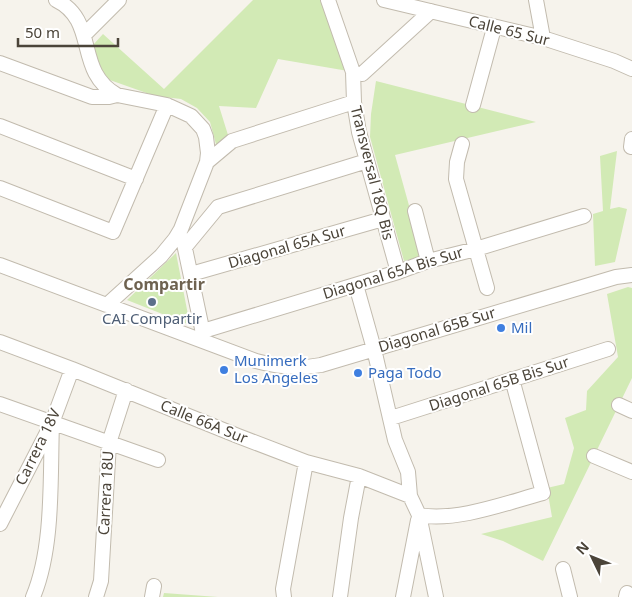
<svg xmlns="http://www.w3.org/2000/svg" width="632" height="597" font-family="'Noto Sans',sans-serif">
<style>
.green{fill:#d2eab5}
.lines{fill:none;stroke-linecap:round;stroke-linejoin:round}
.minor-casing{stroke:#c2bbae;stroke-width:16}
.minor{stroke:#fff;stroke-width:14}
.service-dot{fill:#5c6f8a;stroke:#fff;stroke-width:2}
.shop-dot{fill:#3f7fe0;stroke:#fff;stroke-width:2}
.labels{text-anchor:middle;stroke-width:4;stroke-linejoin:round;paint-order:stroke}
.street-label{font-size:15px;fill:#4b4439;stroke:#fff}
.service-label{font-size:15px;fill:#4e5e75;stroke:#fff}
.shop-label{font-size:15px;fill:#366cbe;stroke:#fff;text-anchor:start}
.neighbourhood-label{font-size:16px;font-weight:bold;fill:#6e6250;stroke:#fff}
</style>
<rect width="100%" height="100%" fill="#f6f3ec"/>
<!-- green -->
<path class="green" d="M253,0H321L348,71L278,59L256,108L219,106L228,135L217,148L210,122L197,108L181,99L155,96L107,79L98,65L93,45L103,34L164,89Z
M376,81L536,122L395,155L423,256L404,261L370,137L371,114Z
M617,151L610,209L619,207L627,209L615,262L595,266L593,214L603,211L600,156Z
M176,253L190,325L127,300Z
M628,287L632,288V378L543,561L503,541L481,534L552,517L547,488L564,484L574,448L565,418L586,410L587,391L618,357L607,294Z
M164,593L218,597H163Z"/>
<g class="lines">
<defs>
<path id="minor" d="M56,0C99,21 74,71 117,95
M328,0L353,72L354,102L359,132L398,272
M384,0L543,38L614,61L632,69
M536,0L543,38
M84,35L119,0
M0,63L92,97H109L117,95L167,105L191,116L203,129L206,137L208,153L207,162L181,229L175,239L161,256L107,305
M353,72L362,74L431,11
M473,105L494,28
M0,126L136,179
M632,139L631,147H632
M462,144L457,162L456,179L487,288
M207,162L232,141L354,102
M0,188L113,232L167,105
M415,211L428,261
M183,239L204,338
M185,247L218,207L367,161
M0,265L256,361C278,367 299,369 321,365L616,277L632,275
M191,274L383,219
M356,285L374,349L395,440L408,472L410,496L419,515L436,597
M203,331L398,272L428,261L476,249L584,216
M0,342L72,369L238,436L306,462L359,476L410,496
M0,404L158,460
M619,405L632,411
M391,418L608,349
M594,456L632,472
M419,515C456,522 506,503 543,493L512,379
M0,524L52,423L72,369
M563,569L570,597
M33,597C54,547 50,477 52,423
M96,597L101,581L109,443L126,390
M152,597L154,586
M284,597L283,589L306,462
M340,597L351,518L359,476
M403,597L418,520
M626,597L627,593"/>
</defs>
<!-- minor casing -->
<use href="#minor" class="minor-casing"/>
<!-- minor -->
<use href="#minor" class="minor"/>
</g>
<!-- markers -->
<circle class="service-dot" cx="152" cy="302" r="5"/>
<g class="shop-dot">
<circle cx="501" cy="328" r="5"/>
<circle cx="224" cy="370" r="5"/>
<circle cx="358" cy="373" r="5"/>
</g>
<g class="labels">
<!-- street labels -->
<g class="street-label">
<text transform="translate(509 31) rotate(14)" y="5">Calle 65 Sur</text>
<text transform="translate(372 173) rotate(76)" y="5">Transversal 18Q Bis</text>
<text transform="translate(287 247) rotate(-16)" y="5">Diagonal 65A Sur</text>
<text transform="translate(393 273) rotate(-17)" y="5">Diagonal 65A Bis Sur</text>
<text transform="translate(437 330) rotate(-17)" y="5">Diagonal 65B Sur</text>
<text transform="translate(499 384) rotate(-18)" y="5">Diagonal 65B Bis Sur</text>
<text transform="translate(204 422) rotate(22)" y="5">Calle 66A Sur</text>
<text transform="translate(38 447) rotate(-64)" y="5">Carrera 18V</text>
<text transform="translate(106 493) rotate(-87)" y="5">Carrera 18U</text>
</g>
<!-- service labels -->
<g class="service-label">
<text x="152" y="324">CAI Compartir</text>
</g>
<!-- shop labels -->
<g class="shop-label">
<text x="511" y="333">Mil</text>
<text x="234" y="366">Munimerk<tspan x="234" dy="17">Los Angeles</tspan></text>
<text x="368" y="378">Paga Todo</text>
</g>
<!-- neighbourhood labels -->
<g class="neighbourhood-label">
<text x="164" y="290">Compartir</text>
</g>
</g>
<!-- north arrow -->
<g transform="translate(592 557) rotate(313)" stroke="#ffffff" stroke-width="4" paint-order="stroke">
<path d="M0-4L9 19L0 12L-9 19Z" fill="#4b4439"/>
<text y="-8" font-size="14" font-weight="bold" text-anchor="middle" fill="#4b4439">N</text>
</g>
<!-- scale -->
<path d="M18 38v8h100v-8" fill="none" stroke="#4b4439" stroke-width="2.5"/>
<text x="25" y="38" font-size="15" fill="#4b4439" stroke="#ffffff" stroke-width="4" paint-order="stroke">50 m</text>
</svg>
